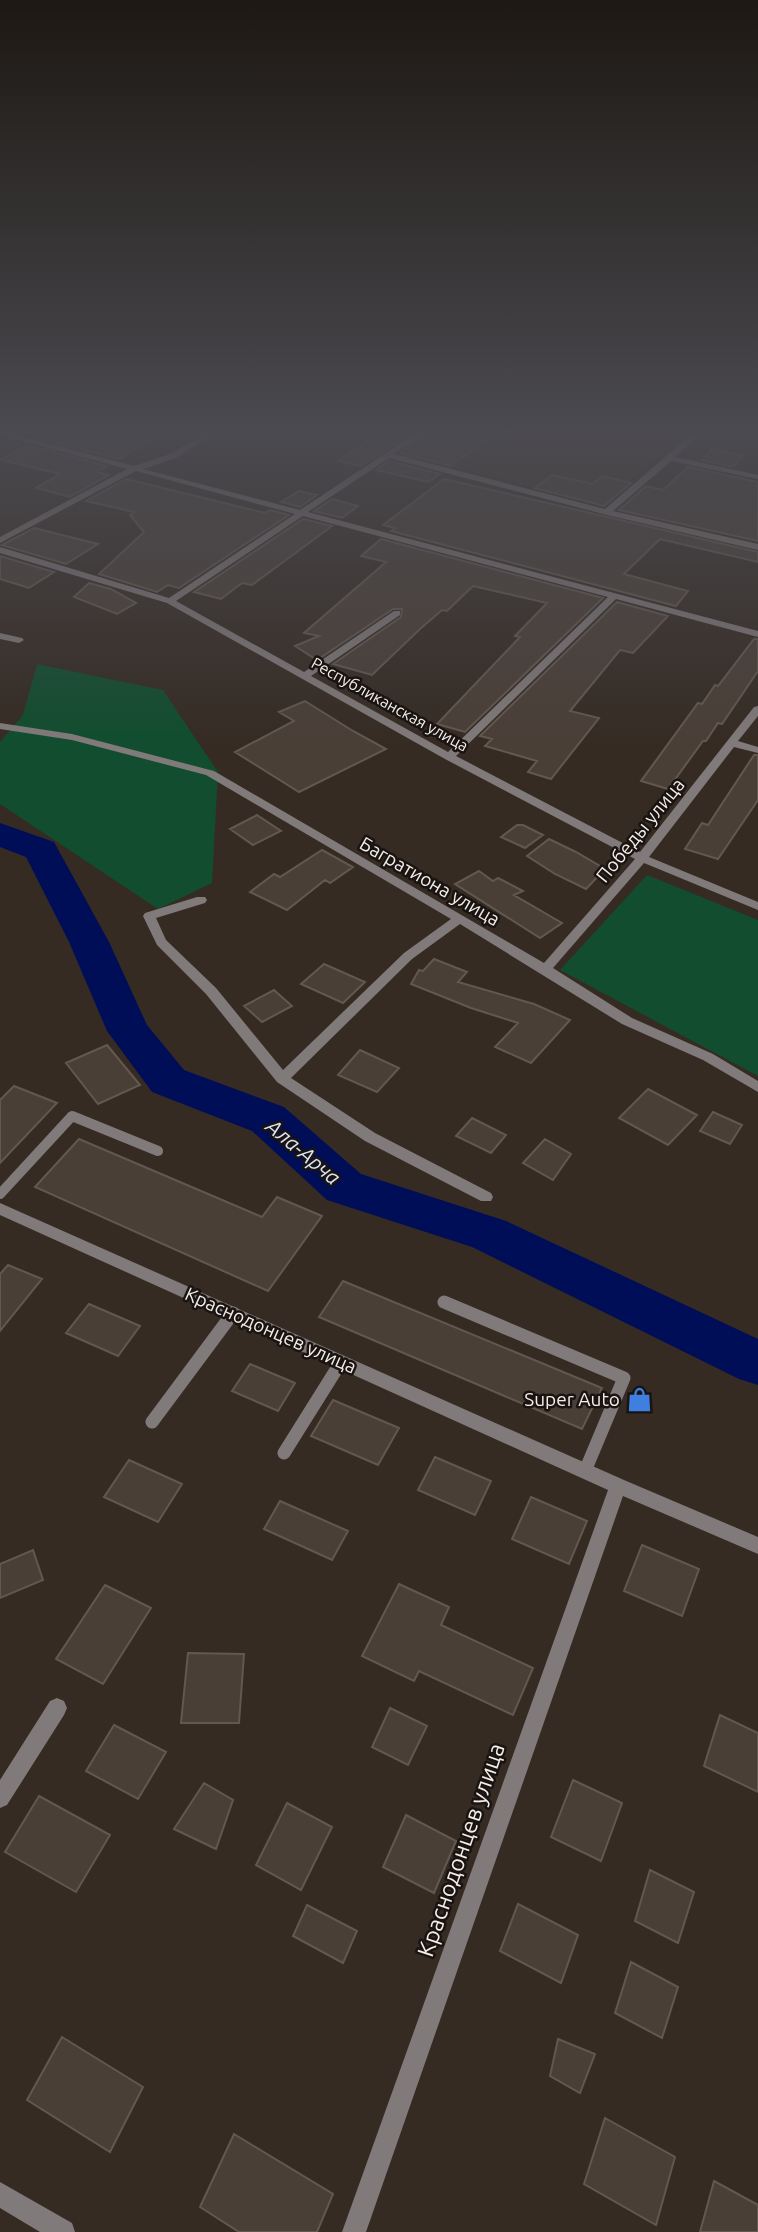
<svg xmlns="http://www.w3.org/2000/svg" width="758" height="2232" font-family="Ubuntu,sans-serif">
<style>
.built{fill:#423226}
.green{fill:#114d2e}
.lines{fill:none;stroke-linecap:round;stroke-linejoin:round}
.river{fill:#000e58;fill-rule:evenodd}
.building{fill:#4a3f37;stroke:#63584f;stroke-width:2}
.lane-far1{stroke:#817a7a;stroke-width:10}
.lane{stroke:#817a7a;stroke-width:13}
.street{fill:#817a7a;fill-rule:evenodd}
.labels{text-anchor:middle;stroke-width:5;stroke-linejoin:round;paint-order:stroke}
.far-street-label{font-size:16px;fill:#f4eee9;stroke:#191411}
.street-label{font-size:19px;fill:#f4eee9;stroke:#191411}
.poi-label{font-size:19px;fill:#f4eee9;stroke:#191411;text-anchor:end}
.water-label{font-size:21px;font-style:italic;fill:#dae5fb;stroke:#191411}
.near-street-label{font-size:23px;fill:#f4eee9;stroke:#191411}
</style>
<rect width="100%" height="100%" fill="#352b23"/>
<!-- built -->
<path class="built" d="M443,433H686L600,505L411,456Z"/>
<!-- green -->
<path class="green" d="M37,664L163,690L218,772L212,883L158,909L0,804V742L23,715Z
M647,875L758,920V1076L560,970Z"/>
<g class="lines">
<!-- river -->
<path class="river" d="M0,823L54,842L109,942L147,1025L184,1070L284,1107L361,1174L506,1221L758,1339V1385L739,1379L472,1247L327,1200L252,1131L152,1092L107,1031L69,942L26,857L0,847Z"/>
</g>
<!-- building -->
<path class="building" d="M51,433H162L119,459L41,439Z
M379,433H411L361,466L338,461Z
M428,433H497L451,466L400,453Z
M28,445L107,466L96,472L109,475L70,497L36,488L60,474L1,460Z
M712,449L721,451L743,455L733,467L702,460Z
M389,461L440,474L428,482L376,470Z
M688,467L758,482V541L619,510L646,486L663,490Z
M552,475L593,484L602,476L631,483L604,506L535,488Z
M126,479L265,513L270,510L289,515L179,588L168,585L157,592L99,574L144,532L130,515L134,512L86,501Z
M444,479L758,552V562L660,539L624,574L688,591L676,606L391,531L395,528L383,525Z
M299,491L317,495L300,507L281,502Z
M332,499L358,506L342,518L314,511Z
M303,519L332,526L252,585L242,583L221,599L194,592Z
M34,528L98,544L66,564L2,545Z
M381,539L603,598L465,732L437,724L520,637L515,636L547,603L473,586L447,611L442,610L420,629L372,675L333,664L401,617L402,609H393L317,660L295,646L319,636L304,633L386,562L361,556Z
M0,556L54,572L29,588L0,579Z
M89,583L111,589L136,603L117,614L74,597Z
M617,602L668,616L633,653L620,650L570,711L599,718L551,779L528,772L537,761L485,746L492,739L480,736Z
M754,639H758V671L722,724L718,723L706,741H703L668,789L641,781L698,703L702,704L715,685L718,686Z
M305,701L353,731L386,749L299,792L235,752L294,721L279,712Z
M754,755H758V800L718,859L685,849L702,823L708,825Z
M257,815L281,831L253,845L230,829Z
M517,825H523L543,835L525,848L501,837Z
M549,839L576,852L605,869L586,889L555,874L527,856Z
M322,850L353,867L330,883L325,880L287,910L250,892L274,874L280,877Z
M479,871L493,881L498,878L523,891L514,895L562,923L540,938L455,884Z
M434,959L467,972L458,982L534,1004L570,1020L531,1063L495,1047L518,1023L471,1008L411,984L419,970L423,971Z
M324,964L365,982L343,1003L301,984Z
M274,990L292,1006L262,1022L244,1006Z
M107,1045L140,1085L98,1104L66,1063Z
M360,1050L399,1068L377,1092L338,1075Z
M14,1086L57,1103L0,1163V1100Z
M648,1089L697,1115L668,1145L619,1118Z
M713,1112L742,1125L730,1144L700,1131Z
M472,1118L506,1135L491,1153L456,1136Z
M79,1139L262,1217L277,1197L322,1216L268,1291L35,1187Z
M545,1139L571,1154L553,1180L523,1163Z
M8,1265L42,1279L0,1331V1274Z
M343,1281L602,1388L582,1429L319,1317Z
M89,1304L140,1326L118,1356L66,1333Z
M250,1364L295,1383L278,1411L232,1391Z
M333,1400L399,1428L378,1465L311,1436Z
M435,1457L491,1481L475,1515L418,1490Z
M129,1460L182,1484L158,1522L104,1497Z
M531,1497L587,1521L569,1564L512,1539Z
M280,1501L348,1531L332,1560L264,1529Z
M642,1545L699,1569L682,1616L624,1591Z
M33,1550L43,1580L0,1598V1564Z
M399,1584L449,1607L441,1625L533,1668L513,1715L419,1671L414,1681L362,1656Z
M105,1585L151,1608L103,1684L56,1659Z
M188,1653L244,1654L239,1723H181Z
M390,1708L427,1726L408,1765L372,1747Z
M720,1715L758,1733V1792L704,1766Z
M114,1725L166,1752L138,1799L86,1771Z
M573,1780L622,1803L601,1861L551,1837Z
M204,1783L233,1800L216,1849L174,1829Z
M39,1796L110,1835L76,1892L5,1852Z
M287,1803L332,1827L301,1890L256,1865Z
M406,1815L456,1841L434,1893L383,1867Z
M650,1870L694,1892L678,1943L635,1921Z
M518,1904L578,1935L561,1983L500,1951Z
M307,1905L357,1931L343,1963L293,1936Z
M631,1962L678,1987L662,2038L615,2013Z
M62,2037L143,2087L110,2152L27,2100Z
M558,2039L595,2054L580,2093L550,2076Z
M605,2118L675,2157L656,2225L584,2184Z
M234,2134L333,2194L317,2232H239L200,2207Z
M714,2181L758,2205V2232H700Z"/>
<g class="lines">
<!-- lane-far1 -->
<path class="lane-far1" d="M0,1194L72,1116L158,1151"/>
<!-- lane -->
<path class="lane" d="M444,1302L624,1378L585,1471
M152,1422L233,1313
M284,1453L341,1362"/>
<!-- street -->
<path class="street" d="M0,433H9L134,466L170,454L206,433H215L176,458L143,469L300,510L416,433H425L394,454L605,509L693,433H702L675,457L758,475V479L671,461L613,511L758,544V550L607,515L389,458L308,512L758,631V637L616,599L456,756L640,852L754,707L758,706V716L738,741L758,747V753L734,747L649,857L758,902V910L644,863L553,968L632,1018L713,1054L758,1081V1092L703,1060L622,1024L460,924L412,959L291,1078L375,1133L491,1193L493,1197L491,1201H481L365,1141L277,1082L206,994L157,945L143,916L145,913L197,897H205L207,900L205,903L156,918L166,940L216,988L283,1070L404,953L451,919L206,775L72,740L0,729V723L72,734L214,771L544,963L635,859L445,759L167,603L0,553V547L169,598L295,514L136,471L0,543V537L127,469L0,435ZM303,516L608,597L448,752L311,676L400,615V611H394L304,672L176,601Z
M0,633L22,638L24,640L19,643L0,639Z
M0,1203L624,1480L758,1537V1554L623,1496L366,2232H342L608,1490L0,1215Z
M57,1698L64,1701L67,1708L64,1715L7,1805L0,1808V1780L50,1701Z
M0,2182L72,2223L75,2232H40L0,2208Z"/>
</g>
<!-- sky -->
<linearGradient id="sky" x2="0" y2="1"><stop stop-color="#1d1813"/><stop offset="0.58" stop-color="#4b4a50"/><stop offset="1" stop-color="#4b4a50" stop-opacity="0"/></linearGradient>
<rect width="758" height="745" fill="url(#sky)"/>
<!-- icons -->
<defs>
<symbol id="shop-bare" viewBox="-9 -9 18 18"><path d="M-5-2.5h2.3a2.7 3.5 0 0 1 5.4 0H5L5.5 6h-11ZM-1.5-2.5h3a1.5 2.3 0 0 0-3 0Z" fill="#3f7fe0" stroke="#191411" stroke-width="2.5" paint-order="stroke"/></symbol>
</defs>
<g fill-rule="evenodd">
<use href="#shop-bare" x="622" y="1382" width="35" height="35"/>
</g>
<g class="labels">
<!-- far-street labels -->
<g class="far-street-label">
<text transform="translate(390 704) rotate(29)" y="6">Республиканская улица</text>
</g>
<!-- street labels -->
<g class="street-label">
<text transform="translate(640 830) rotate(-51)" y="7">Победы улица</text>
<text transform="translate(430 881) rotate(30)" y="7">Багратиона улица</text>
<text transform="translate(271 1330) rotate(24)" y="7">Краснодонцев улица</text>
</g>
<!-- poi labels -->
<g class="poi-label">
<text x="620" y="1406">Super Auto</text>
</g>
<!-- water labels -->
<g class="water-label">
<text transform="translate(303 1152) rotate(40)" y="7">Ала-Арча</text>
</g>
<!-- near-street labels -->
<g class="near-street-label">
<text transform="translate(461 1850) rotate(-71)" y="8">Краснодонцев улица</text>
</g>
</g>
</svg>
